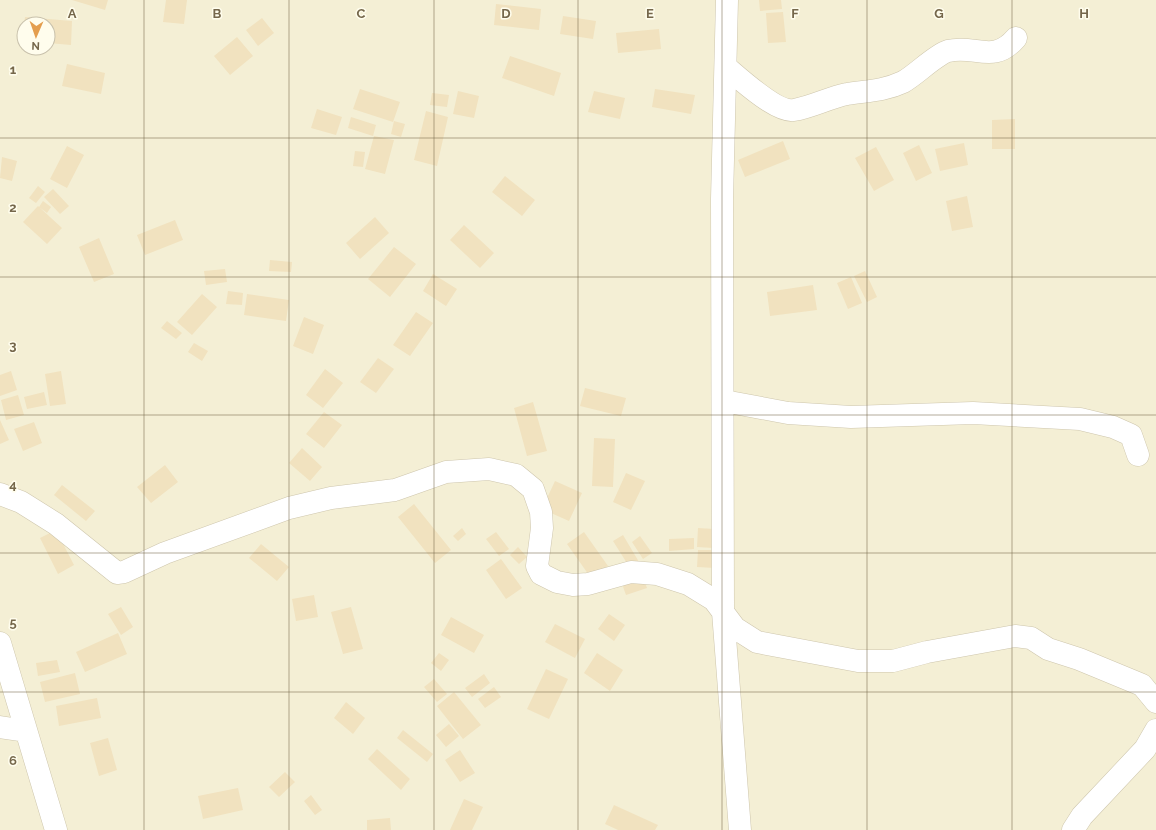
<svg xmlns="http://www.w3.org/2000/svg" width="1156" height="830" font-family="Raleway,sans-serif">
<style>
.residential{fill:#f4efd5;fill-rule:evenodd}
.building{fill:#f1e2bf}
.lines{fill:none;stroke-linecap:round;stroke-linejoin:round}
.minor-casing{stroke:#cec6ad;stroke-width:23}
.minor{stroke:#fff;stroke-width:22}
.grid{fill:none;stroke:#75674b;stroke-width:1;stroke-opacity:0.55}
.grid-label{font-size:13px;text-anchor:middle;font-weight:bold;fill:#75674b;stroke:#fffded;stroke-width:3;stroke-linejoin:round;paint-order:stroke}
</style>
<rect width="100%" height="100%" fill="#fcfae7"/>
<!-- residential -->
<path class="residential" d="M0,0H1156V830H0ZM24,24H48V48H24Z"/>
<!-- building -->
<path class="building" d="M72,0H108L105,10Z
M166,0H187L184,24L163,22Z
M759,0H781L782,9L760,11Z
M496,4L541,9L539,30L494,25Z
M783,12L786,42L768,43L766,13Z
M563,16L596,21L593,39L560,34Z
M25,17L72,21L71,45L48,43V24H24Z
M262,18L274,33L258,46L246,30Z
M659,29L661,49L618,53L616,33Z
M237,37L253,56L230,75L214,56Z
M510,56L561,73L554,96L502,78Z
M67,64L105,73L101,94L62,86Z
M360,89L400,102L393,122L353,109Z
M655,89L695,95L691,114L652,107Z
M458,91L479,96L474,118L453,114Z
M594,91L625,98L620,119L588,112Z
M432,93L449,95L447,107L430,105Z
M317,109L342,117L336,135L311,128Z
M426,111L448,117L437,166L414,160Z
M351,117L376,125L373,136L348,128Z
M1015,119V149H992V120Z
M394,121L405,124L401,137L391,134Z
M374,136L394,140L385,174L365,169Z
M783,141L790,159L745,177L738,160Z
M964,143L968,165L940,171L935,149Z
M919,145L932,173L916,181L903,153Z
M67,146L84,155L67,188L50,179Z
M876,147L894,180L874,191L855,158Z
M355,151L365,152L363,167L353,166Z
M2,157L17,161L12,181L0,178Z
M505,176L535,200L522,216L492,192Z
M38,186L45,192L36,203L29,198Z
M53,189L69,206L60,214L44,197Z
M967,196L973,227L952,231L946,201Z
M43,201L51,207L47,213L39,207Z
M38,206L62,228L47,244L23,222Z
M375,217L389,233L360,259L346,243Z
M175,220L183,240L145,255L137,235Z
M464,225L494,253L480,268L450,240Z
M99,238L114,274L94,282L79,247Z
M394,247L416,264L390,297L368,279Z
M270,260L292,262L291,272L269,271Z
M225,269L227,282L206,285L204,271Z
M865,271L877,297L867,302L854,276Z
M433,274L457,289L446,306L423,291Z
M851,277L862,303L848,309L837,283Z
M813,285L817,310L770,316L767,292Z
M228,291L243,293L242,305L226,304Z
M202,294L217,307L192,335L177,322Z
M247,294L289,300L286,321L244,315Z
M416,312L433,323L410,356L393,345Z
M304,317L324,325L313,354L293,346Z
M167,321L182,333L176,339L161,328Z
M194,343L208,351L202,361L188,352Z
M378,358L394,369L376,393L360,382Z
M325,369L343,383L323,408L306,395Z
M11,371L17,390L0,396V375Z
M61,371L66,404L50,406L45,374Z
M585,388L626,398L621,416L580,406Z
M44,392L47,405L27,409L24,397Z
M18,395L24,415L6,420L1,400Z
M533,402L547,451L527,456L514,408Z
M324,412L342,425L324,448L306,434Z
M0,420L9,440L0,444Z
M34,422L42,443L23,451L14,429Z
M594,438L615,439L613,487L592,486Z
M302,448L322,467L310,481L289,463Z
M165,465L178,482L151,503L137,487Z
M626,473L645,481L631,510L613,502Z
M555,481L582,493L569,521L542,509Z
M62,485L95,511L86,521L54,495Z
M414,504L451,550L435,563L398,517Z
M462,528L466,534L458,541L453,536Z
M698,528L714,529L713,548L697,547Z
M56,530L74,565L58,574L40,538Z
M496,532L509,549L499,556L486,539Z
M584,532L608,566L591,578L567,544Z
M623,535L639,562L630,568L613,541Z
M640,536L652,553L643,559L632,542Z
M694,538V549L669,551V539Z
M261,544L289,567L277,581L249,558Z
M518,547L527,557L519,564L510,555Z
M698,550H715V568L697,567Z
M501,559L522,588L506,599L486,570Z
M643,577L647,588L626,595L622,584Z
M314,595L318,617L296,621L292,599Z
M121,607L133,627L121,635L108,614Z
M351,607L363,649L343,654L331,612Z
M609,614L625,625L614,641L598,629Z
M451,617L484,635L474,653L441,635Z
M555,624L585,639L575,658L545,642Z
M118,633L127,654L85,672L76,652Z
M439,653L449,660L441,671L431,663Z
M597,653L623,670L610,691L584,673Z
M57,660L60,672L38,676L36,663Z
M546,669L568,679L549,719L527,709Z
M75,673L80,694L45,702L40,682Z
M484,674L490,683L472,697L465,688Z
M434,679L447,694L437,702L424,687Z
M494,687L501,697L485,708L478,699Z
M454,692L481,725L463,739L437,706Z
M97,698L101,718L59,726L56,706Z
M346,702L365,718L353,734L334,718Z
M449,724L459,736L446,747L436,735Z
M403,730L433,754L427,762L397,738Z
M108,738L117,770L99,776L90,743Z
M377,749L410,779L401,790L368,759Z
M460,750L475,773L460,782L445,760Z
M285,772L295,782L279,797L269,787Z
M238,788L243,810L203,819L198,796Z
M311,795L322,810L315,815L304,801Z
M464,799L483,807L472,830H450Z
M614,805L658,825L655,830H618L605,824Z
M390,818L391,830H367V820Z"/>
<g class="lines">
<defs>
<path id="minor" d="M727,0L722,199L723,612L740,830
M726,67C739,78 777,113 794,110C812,107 828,98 847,94C866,91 884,91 903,82C916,75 935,55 948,51C975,44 993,65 1016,38
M724,401L788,413L851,417L973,413L1080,419L1113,427L1131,435L1138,455
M0,494L21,502L56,524L117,573L124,572L165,553L289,508L331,498L395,490L446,472L489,469L516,475L533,489L541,512L542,528L537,566L541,574L557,582L573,585L588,584L631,572L657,574L688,584L714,600L735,628L757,642L858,661H893L927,652L1015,636L1031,638L1048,649L1079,659L1142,685L1156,702
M0,643L56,830
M0,727L26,731
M1073,830L1082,816L1145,749L1156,730"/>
</defs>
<!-- minor casing -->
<use href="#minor" class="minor-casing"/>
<!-- minor -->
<use href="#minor" class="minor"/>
</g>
<!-- grid -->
<path class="grid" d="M144,0V830M289,0V830M434,0V830M578,0V830M722,0V830M867,0V830M1012,0V830M0,138H1156M0,277H1156M0,415H1156M0,553H1156M0,692H1156"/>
<g class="grid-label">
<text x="72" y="18">A</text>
<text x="217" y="18">B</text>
<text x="361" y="18">C</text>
<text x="506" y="18">D</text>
<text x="650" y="18">E</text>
<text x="795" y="18">F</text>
<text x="939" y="18">G</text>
<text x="1084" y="18">H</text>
<text x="13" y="74">1</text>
<text x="13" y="212">2</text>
<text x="13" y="350">3</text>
<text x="13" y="489">4</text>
<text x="13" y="627">5</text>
<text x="13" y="765">6</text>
</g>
<!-- north arrow -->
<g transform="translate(36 36) rotate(182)"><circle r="19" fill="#fffded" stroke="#c8c1ac"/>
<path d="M0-3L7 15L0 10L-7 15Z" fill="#e49e4e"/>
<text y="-6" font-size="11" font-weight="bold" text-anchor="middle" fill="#75674b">N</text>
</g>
</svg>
